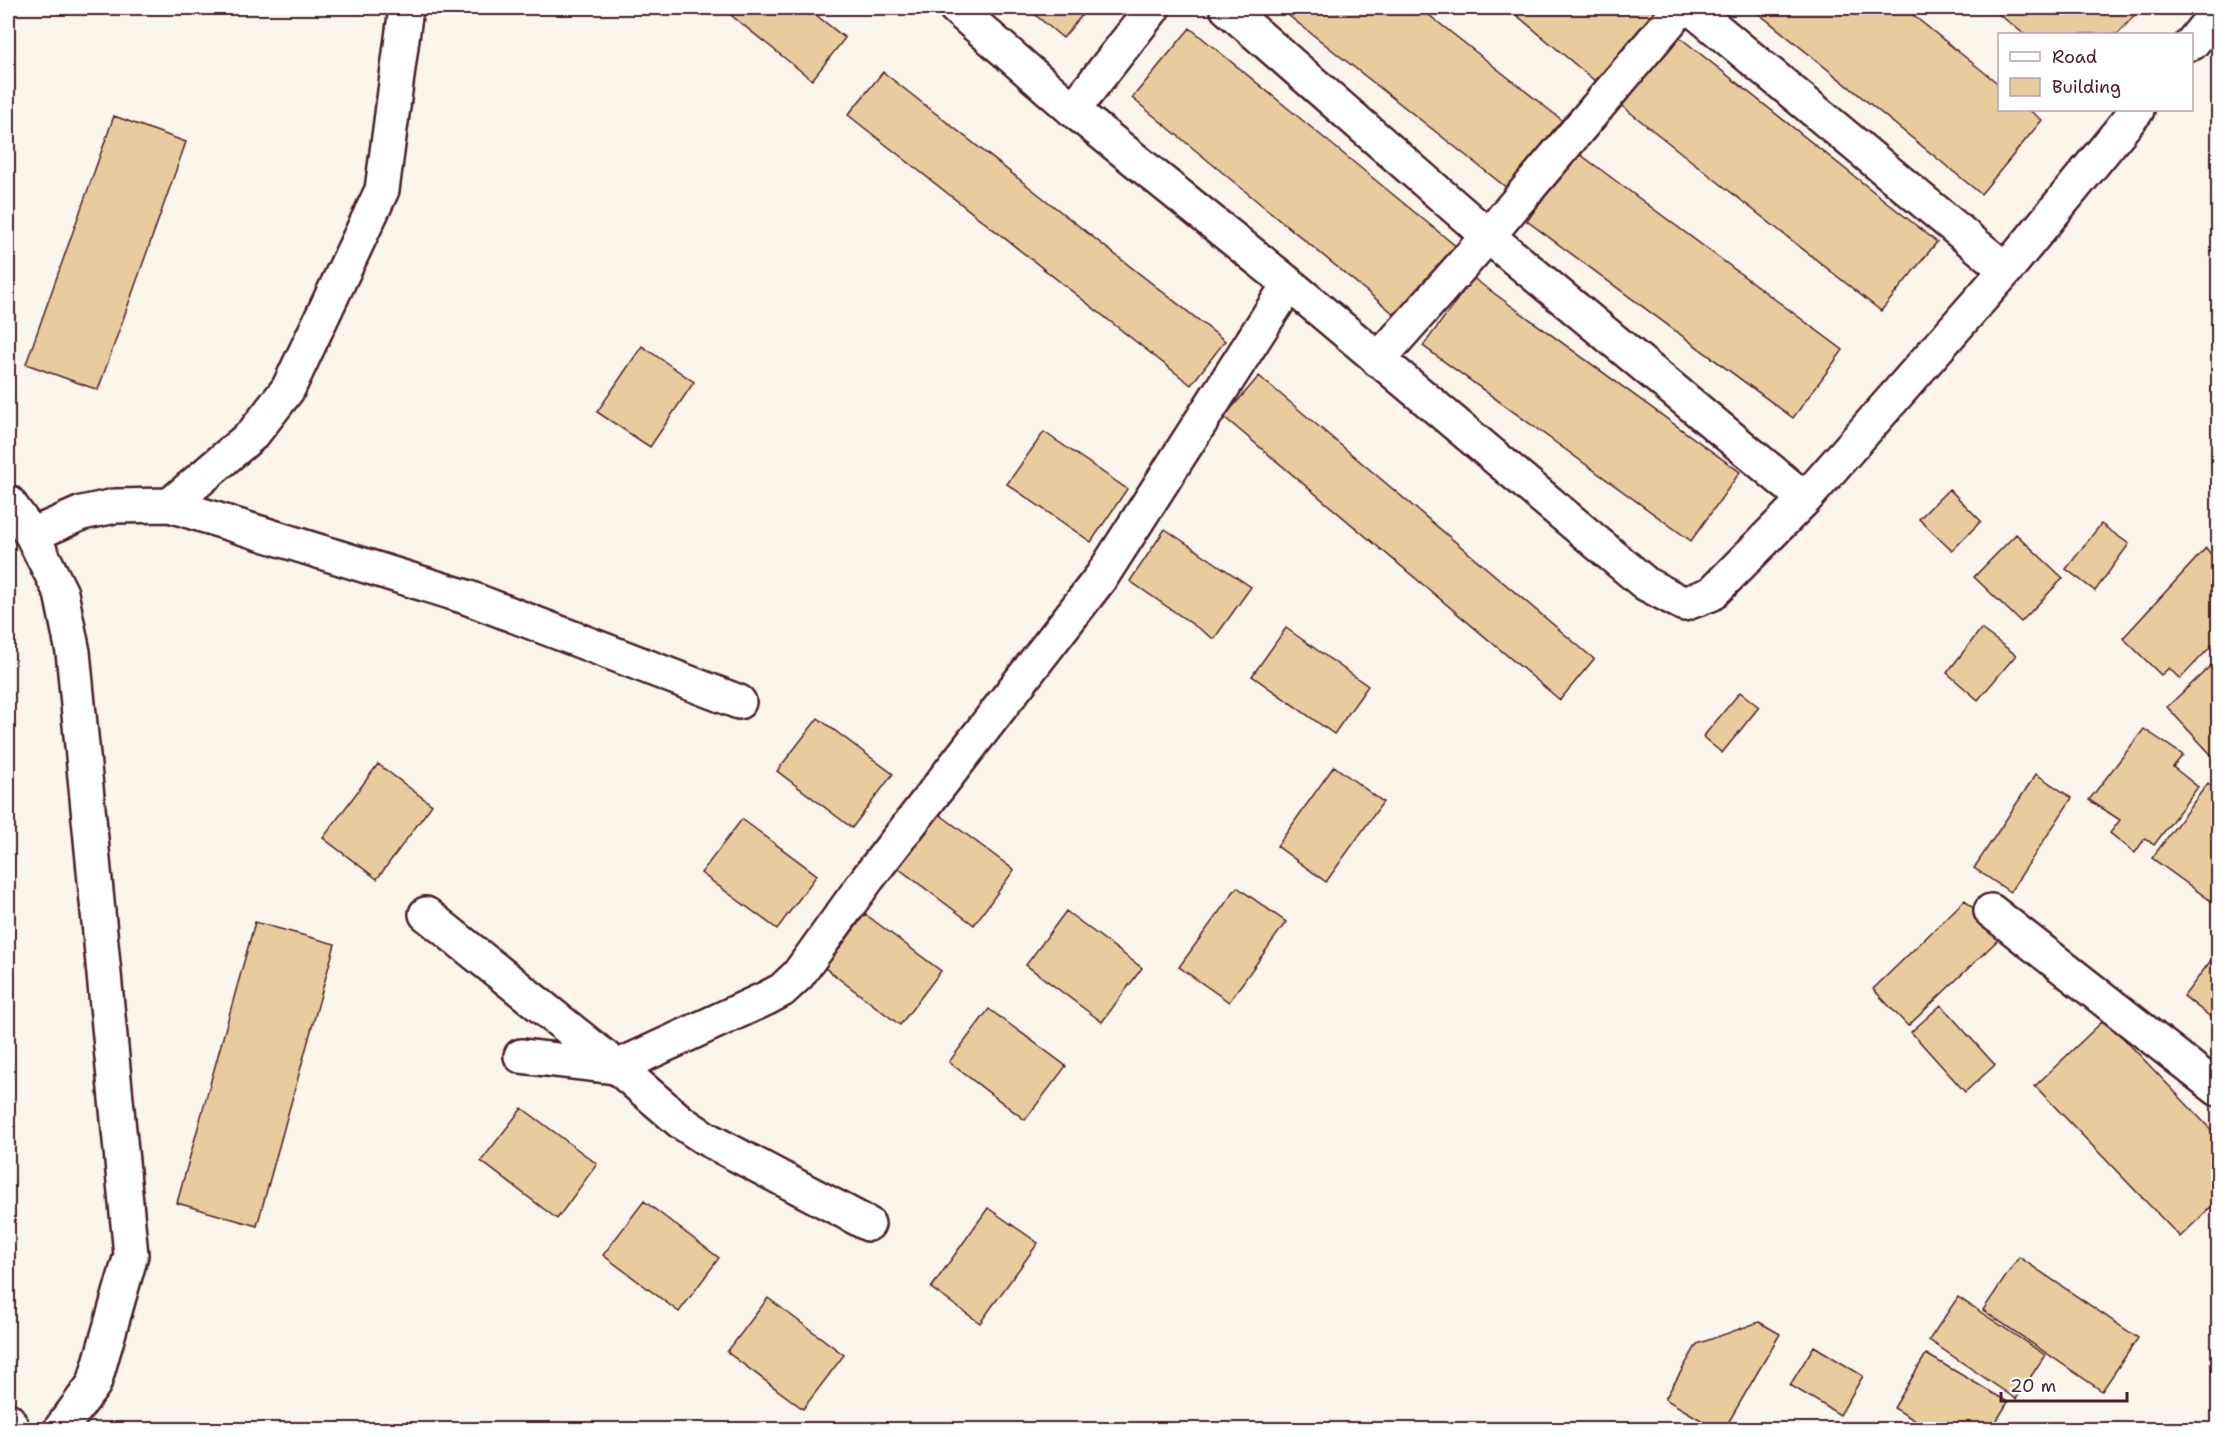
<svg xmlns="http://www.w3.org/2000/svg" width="2226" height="1437" font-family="'Shantell Sans',sans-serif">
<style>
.building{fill:#e9cc9d;stroke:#4a1f2b;stroke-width:1.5}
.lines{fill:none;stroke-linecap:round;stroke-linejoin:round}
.minor-casing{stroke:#4a1f2b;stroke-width:38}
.minor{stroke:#fff;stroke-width:33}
</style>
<rect width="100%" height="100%" fill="#fbf5eb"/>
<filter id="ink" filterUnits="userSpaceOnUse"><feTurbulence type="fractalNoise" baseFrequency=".0167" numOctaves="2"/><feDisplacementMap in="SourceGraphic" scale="12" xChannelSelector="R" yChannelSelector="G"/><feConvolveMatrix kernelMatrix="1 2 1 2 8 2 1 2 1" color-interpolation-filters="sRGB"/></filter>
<g filter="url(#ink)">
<!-- building -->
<path class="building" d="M722,8H807L845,38L812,80Z
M1027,8H1088L1063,38Z
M1279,8H1420L1562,120L1507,188Z
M1508,8H1649L1654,12L1595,81Z
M1752,8H1904L2000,85V110H2029L2042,120L1981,194Z
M1991,8H2132L2137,12L2118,34H2024Z
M1190,28L1457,247L1399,318L1132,98Z
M1678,36L1937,242L1881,311L1622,106Z
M883,72L1225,341L1191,385L848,115Z
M114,116L186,142L98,390L26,364Z
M1577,152L1843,350L1793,418L1527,221Z
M1473,278L1740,472L1691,541L1423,346Z
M642,346L694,382L650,447L597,412Z
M1259,376L1594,659L1560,700L1224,417Z
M1044,432L1127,489L1091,542L1007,484Z
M1949,489L1981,521L1952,551L1919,519Z
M2101,524L2129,544L2095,591L2066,569Z
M1165,529L1251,587L1214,639L1130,581Z
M2016,534L2063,578L2021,622L1974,577Z
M2206,548L2218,563V639L2180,679L2169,668L2161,675L2123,638Z
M1286,628L1368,686L1334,734L1252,676Z
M1981,629L2016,655L1978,700L1947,673Z
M2218,659V762L2167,707Z
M1740,692L1759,707L1722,753L1703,737Z
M818,718L893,774L852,828L777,771Z
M2144,729L2183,755L2173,767L2198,787L2154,845L2145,838L2135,853L2110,833L2120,820L2089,800Z
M378,764L432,805L377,879L323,838Z
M1334,766L1383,802L1326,882L1277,846Z
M2036,774L2072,798L2010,892L1974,868Z
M2208,783L2218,791V906L2152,858Z
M939,814L1014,870L974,925L898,868Z
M742,819L817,875L777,929L701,873Z
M1237,887L1286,922L1229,1002L1179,967Z
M1965,900L2001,937L1908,1026L1873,989Z
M1066,911L1142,968L1102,1022L1026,965Z
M865,914L941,971L900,1025L825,968Z
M255,922L335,944L257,1226L177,1203Z
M2218,951V1023L2184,996Z
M1941,1005L1995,1065L1965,1092L1911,1032Z
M989,1009L1066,1066L1025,1120L949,1062Z
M2105,1019L2218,1137V1200L2180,1237L2035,1086Z
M522,1108L597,1164L557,1219L481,1161Z
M644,1201L719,1258L679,1312L603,1255Z
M988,1208L1038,1243L980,1323L931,1288Z
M2019,1257L2138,1338L2102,1391L1983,1310Z
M1958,1297L2045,1355L2016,1399L1929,1340Z
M768,1298L844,1355L803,1409L727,1352Z
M1759,1322L1780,1334L1724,1430H1718L1665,1399L1697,1344Z
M1814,1346L1863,1376L1840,1415L1790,1385Z
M1926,1354L2008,1402L1991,1430H1931L1894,1408Z"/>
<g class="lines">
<defs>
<path id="minor" d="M956,8L1073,110L1289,284L1646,584L1684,604L1711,594L1805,499L2006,270L2137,110
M1227,8L1488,236L1805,499
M1691,8L2006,270
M2192,43L2218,11
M1073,110L1153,8
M1378,360L1488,236L1681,8
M8,502L32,535L61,593L73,652L131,1255L94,1384L60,1430
M170,505L253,434L288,389L382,190L406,8
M32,535L82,513L115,506L170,505L466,597L739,702
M1991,911L2218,1089
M426,914L617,1067L681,1122L705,1138L868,1224
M521,1056L617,1067L767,998L782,990L798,975L868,878L1102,576L1289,284
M8,1420L13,1430"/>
</defs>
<!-- minor casing -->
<use href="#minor" class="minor-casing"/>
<!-- minor -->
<use href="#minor" class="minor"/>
</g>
</g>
<!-- margin -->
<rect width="2226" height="1437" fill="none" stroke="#fff" stroke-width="30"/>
<rect x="15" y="15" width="2196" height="1407" fill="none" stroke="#4a1f2b" stroke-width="2" filter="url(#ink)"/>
<!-- legend -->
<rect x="1998" y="33" width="195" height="78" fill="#ffffff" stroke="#b7a5aa" stroke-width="1.5"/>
<rect x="2010" y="52" width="30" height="9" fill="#ffffff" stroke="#b7a5aa" stroke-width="1.5"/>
<text x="2052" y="63" font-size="18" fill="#4a1f2b">Road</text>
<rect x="2010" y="78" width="30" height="18" fill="#e9cc9d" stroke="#b7a5aa" stroke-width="1.5"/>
<text x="2052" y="93" font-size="18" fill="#4a1f2b">Building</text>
<!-- scale -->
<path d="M2001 1392v9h126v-9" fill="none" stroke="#4a1f2b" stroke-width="3"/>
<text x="2010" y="1392" font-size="18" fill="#4a1f2b" stroke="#ffffff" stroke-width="4.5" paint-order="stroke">20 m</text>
</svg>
